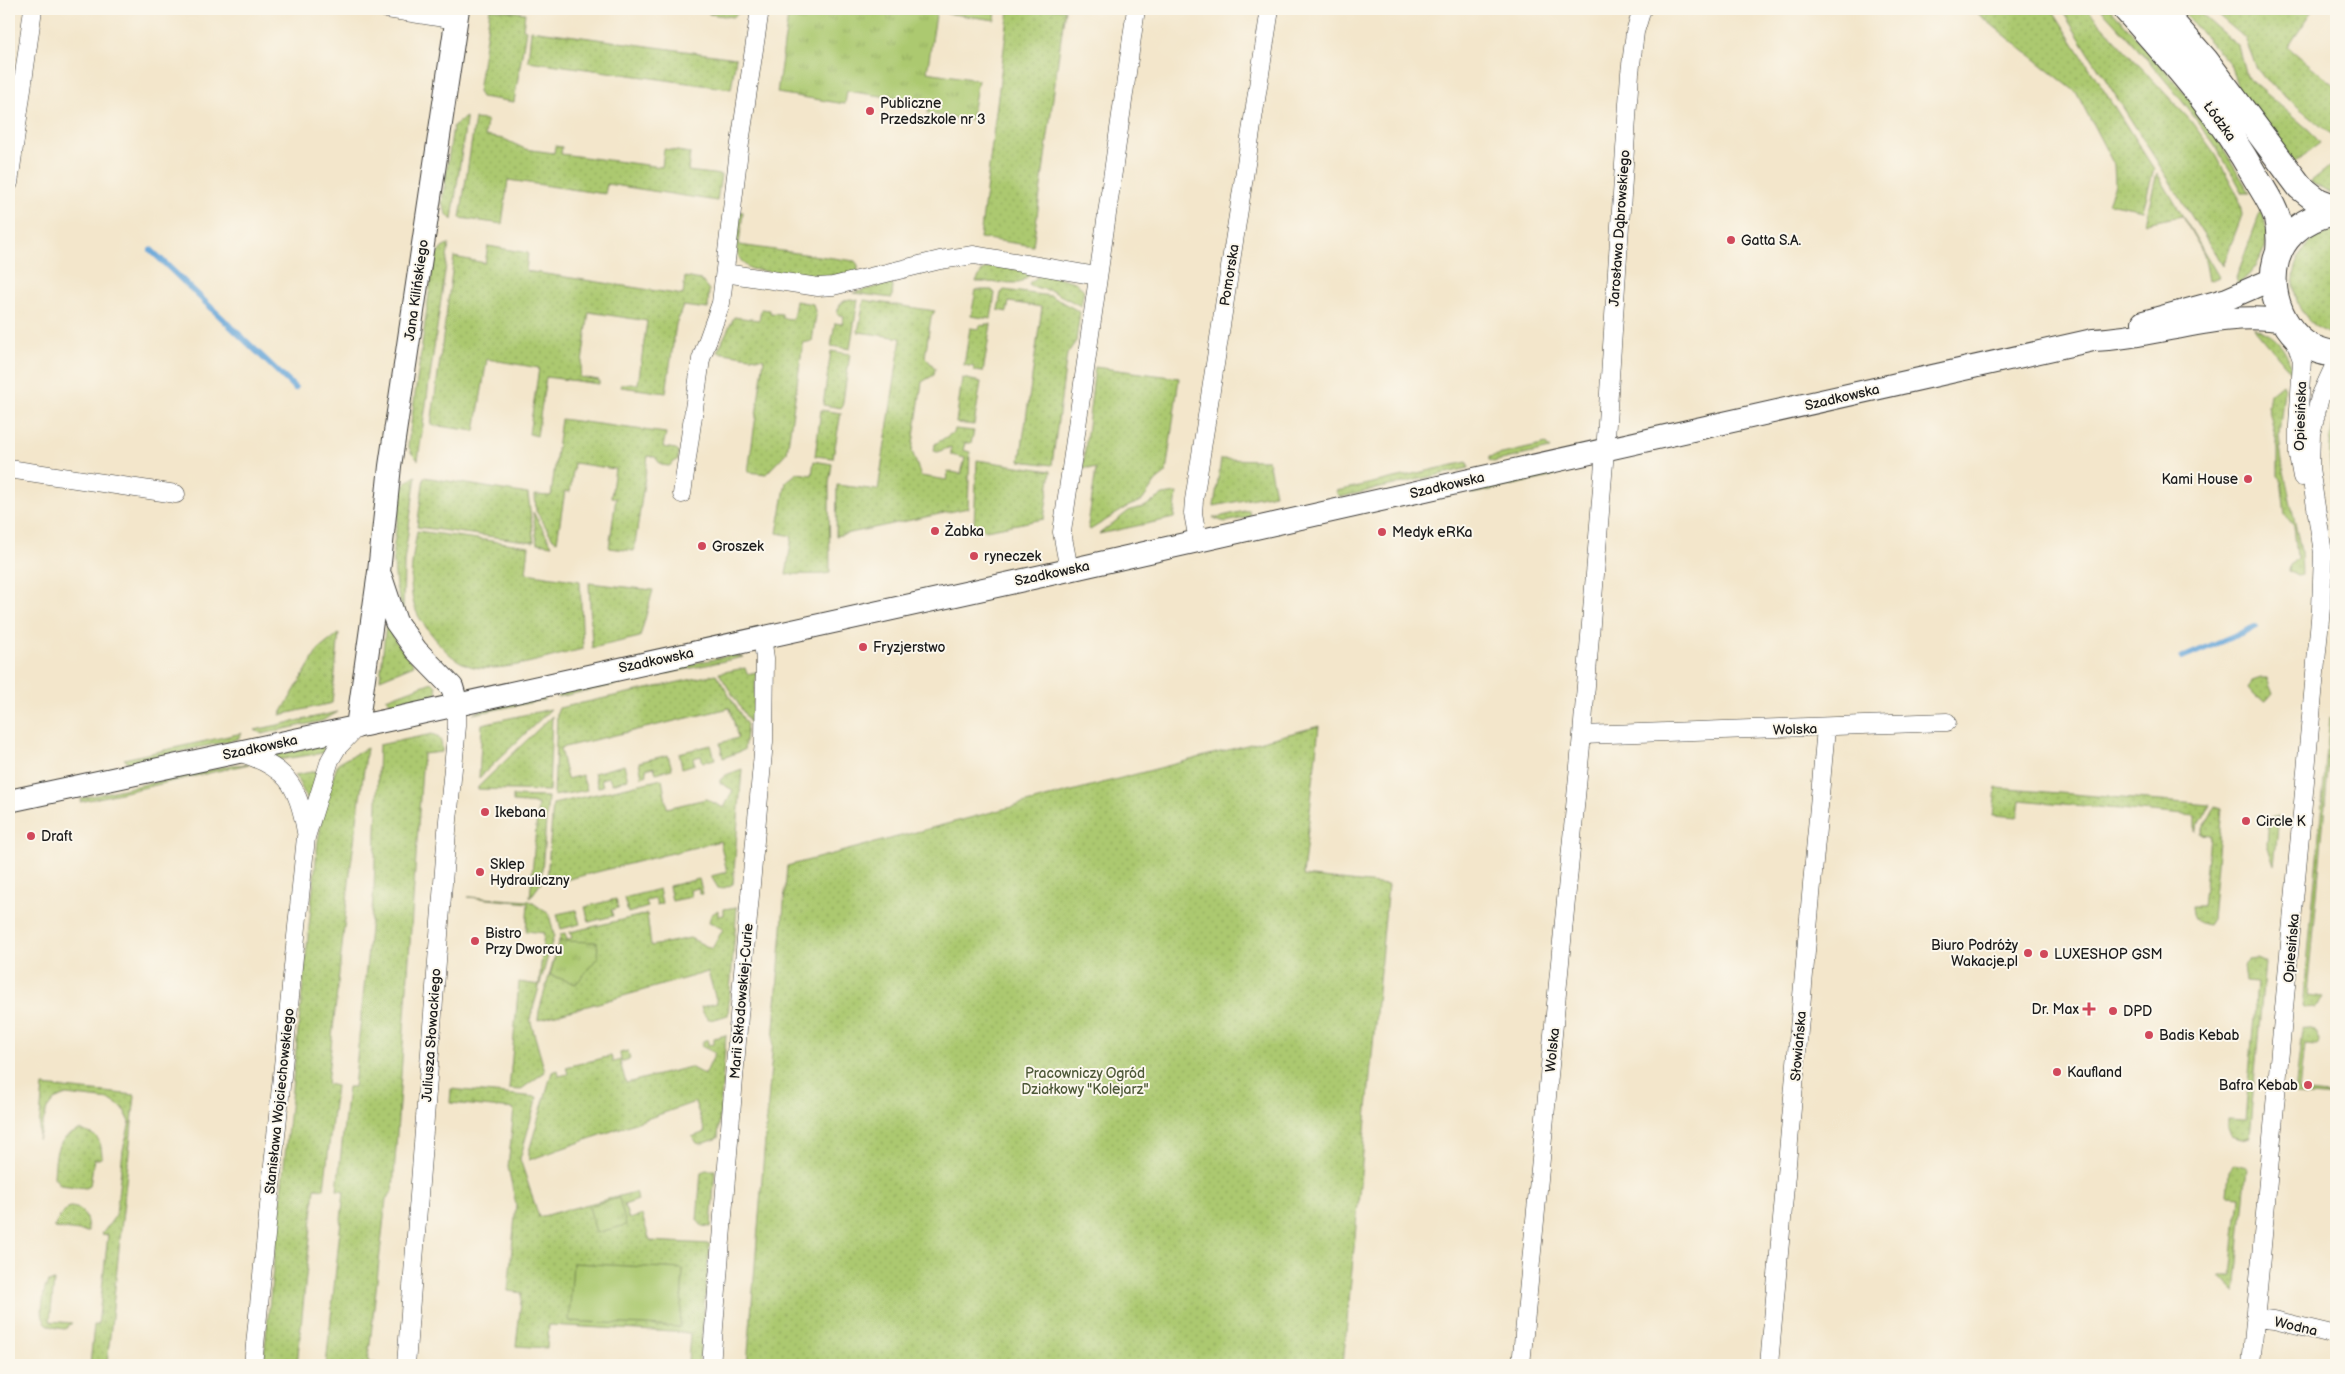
<svg xmlns="http://www.w3.org/2000/svg" width="2345" height="1374" font-family="'Balsamiq Sans',sans-serif">
<style>
.grass{fill:url(#grass-dots);stroke:#647246}
.park{fill:url(#park-tufts);stroke:#647246}
.pitch{fill:#acc970;stroke:#647246}
.lines{fill:none;stroke-linecap:round;stroke-linejoin:round}
.stream{stroke:#65a5d8;stroke-width:6}
.minor-casing{stroke:#3c3a36;stroke-width:19}
.tertiary-casing{stroke:#3c3a36;stroke-width:24}
.secondary-casing{stroke:#3c3a36;stroke-width:28}
.minor{stroke:#fff;stroke-width:18}
.tertiary{stroke:#fff;stroke-width:22}
.secondary{stroke:#fff;stroke-width:26}
.poi-dot{fill:#d1495b;stroke:#fbf7ec;stroke-width:2}
.labels{text-anchor:middle;stroke-width:4;stroke-linejoin:round;paint-order:stroke}
.poi-label{font-size:14px;fill:#1c1c1c;stroke:#fbf7ec;text-anchor:start}
.street-label{font-size:14px;fill:#1c1c1c;stroke:#fbf7ec}
.park-label{font-size:14px;fill:#4e5939;stroke:#fbf7ec}
</style>
<defs>
<pattern id="grass-dots" width="8" height="8" patternUnits="userSpaceOnUse" patternTransform="scale(1.25)"><rect width="8" height="8" fill="#acc970"/><path d="M2 2h.1M6 6h.1" fill="none" stroke="#93ac60" stroke-width="1.8" stroke-linecap="round"/></pattern>
<pattern id="park-tufts" width="24" height="20" patternUnits="userSpaceOnUse" patternTransform="scale(1.25)"><rect width="24" height="20" fill="#acc970"/><path d="M3 7l-1-3M5 7V3M7 7l1-3M15 17l-1-3M17 17v-4M19 17l1-3" fill="none" stroke="#93ac60"/></pattern>
</defs>
<rect width="100%" height="100%" fill="#fbf7ec"/>
<filter id="ink" filterUnits="userSpaceOnUse"><feTurbulence type="fractalNoise" baseFrequency=".02" numOctaves="2"/><feDisplacementMap in="SourceGraphic" scale="10" xChannelSelector="R" yChannelSelector="G"/><feConvolveMatrix kernelMatrix="1 2 1 2 8 2 1 2 1" color-interpolation-filters="sRGB"/></filter>
<filter id="wash" filterUnits="userSpaceOnUse"><feTurbulence type="fractalNoise" baseFrequency=".0096" numOctaves="4" result="noise"/><feDisplacementMap in="SourceGraphic" scale="20" xChannelSelector="R" yChannelSelector="G"/><feGaussianBlur stdDeviation="1.12" result="paint"/><feColorMatrix in="noise" values="0 0 0 0 0 0 0 0 0 0 0 0 0 0 0 0 0 1.4 0 .05"/><feComposite in="paint" operator="in"/></filter>
<g filter="url(#wash)">
<rect width="100%" height="100%" fill="#f3e6cb"/>
<!-- grass -->
<path class="grass" d="M490,9L525,13L523,29L526,30L514,102L481,97L478,92Z
M709,9H744L733,17L709,14Z
M1009,9H1065L1033,246L980,238Z
M1972,9H2052L2154,169L2143,210L2108,203L2115,184L2114,165L2076,92Z
M2061,9H2087L2190,120L2216,155L2239,198L2242,215L2223,266Z
M2101,9H2111L2201,111L2250,193H2243C2205,122 2156,68 2101,9Z
M2180,9H2195L2238,46L2246,76L2310,131L2320,143L2294,163L2238,88L2230,64Z
M2211,9H2314L2288,47L2336,87V139L2265,79L2257,69L2245,38Z
M531,30L736,58L731,89L528,61Z
M466,117V121L452,220L446,213L442,203L453,126Z
M475,119L487,120L485,136L504,139L525,149L554,153L555,146L562,147L561,154L662,167L664,149L690,153L688,171L721,175L717,201L607,184L605,194L508,180L502,224L460,218Z
M2333,164H2336V194H2331L2310,182Z
M2157,173L2219,277L2209,281L2204,254L2182,216L2145,223Z
M740,211L743,212L739,245L855,261L858,265V271L854,273L812,278L751,269C729,257 736,232 740,211Z
M2262,212C2273,239 2261,268 2238,284L2236,278L2260,213Z
M2336,231V335C2281,326 2279,239 2336,231Z
M449,244L418,460L412,454L408,445L434,258L442,248Z
M488,246L528,253L526,271L683,295L685,277L701,280L709,290L708,309L683,306L676,324L666,393L621,387V384H638L647,321L589,312L580,377L599,380V384L546,377L537,436L529,434L539,368L487,359L475,431L431,425L454,257L485,263Z
M992,266L1034,272L1019,283L976,282L982,271Z
M1043,273L1075,282L1084,290L1081,306L1052,291L1030,286L1029,283Z
M891,283L893,285L892,298L853,293Z
M976,290H992L995,293L991,319L971,316Z
M1004,290L1051,296L1080,312L1076,341L1067,354L1052,465L1020,461L1042,307L1009,302L1007,312L998,310L1001,293Z
M850,299L858,300L850,349L831,346L835,323L842,324L844,316L837,314C839,305 841,301 850,299Z
M864,300L935,311L931,317L925,357L935,368L934,375L922,382L912,451L921,476L947,480L948,471L961,474L965,458L951,455V447L937,452L934,451L935,444L954,432L955,429L974,431L971,443H965L963,450L970,452L968,508L836,536L837,485L878,490L901,338L858,332Z
M796,301L813,304L816,315L812,341L803,343L787,452L766,474L748,472L764,359L717,352L734,317L759,320L761,309L770,310V313L782,314V318L793,319Z
M985,324H991L983,372L974,371V367L964,365L970,328L979,329L980,325L985,326Z
M2253,327C2276,335 2288,348 2292,373Z
M831,351L850,354L842,408L823,405Z
M1095,367L1179,378L1166,473L1156,481L1142,501L1129,506L1090,530L1088,525L1096,469L1083,467Z
M962,378L981,382L974,425L956,423Z
M2282,384L2284,389L2279,435L2282,462L2301,551L2302,575L2298,576L2289,571L2290,565L2297,558L2294,526L2285,515L2281,479L2278,476V448L2268,406L2270,394Z
M2336,409V505C2328,466 2327,447 2336,409Z
M821,410L841,413L833,458L815,456Z
M561,419L666,433L663,447L676,449L679,453L678,459L669,466L661,465L655,457L648,456L634,551L609,548L616,498L611,497L615,469L574,463L570,492L565,491L557,541L553,539L536,511L535,495L551,496Z
M1546,444L1550,449L1493,462L1489,460V457Z
M1221,459L1268,460L1275,494L1214,506Z
M977,460L1051,471L1044,519L986,530L974,525Z
M814,461L832,464L829,484L830,573C814,576 802,573 786,575L792,536L777,533L786,482L797,473L812,475Z
M1467,462L1469,468L1341,497L1337,494L1336,491Z
M1554,473L1555,476L1472,494L1471,491Z
M416,476L404,562L403,612L396,587L393,551L402,489L408,481Z
M424,477L528,494L534,542L417,527Z
M1177,493L1174,518L1099,534L1130,510L1144,507L1163,495Z
M1249,510L1250,517L1225,522L1213,518Z
M533,512L552,545L537,543Z
M417,531L529,546L526,573L580,581L583,649C552,656 512,670 481,668C463,667 448,655 437,641C431,633 424,626 419,617C405,592 413,557 417,531Z
M589,583L653,590L640,637L592,648Z
M386,624L393,638L414,665L380,679Z
M339,633L332,703L280,715L318,650Z
M733,655L743,657L558,697V693Z
M745,668L747,674L756,672V677L752,726L719,673Z
M716,674L747,725L744,750L723,758L720,743L738,738L730,708L560,748L567,779L582,775L587,790L554,796L557,713L559,708Z
M2261,678H2267L2273,693L2266,701L2256,697L2248,688L2252,681Z
M432,682L436,686L437,696L396,705L392,704L386,699Z
M545,696L544,700L473,714L479,711Z
M551,709L479,778L482,724Z
M338,712L322,721L262,734L255,730Z
M552,716L549,791L478,789V787Z
M2330,717L2336,722V737H2331L2308,995L2323,997L2316,1007L2303,1008Z
M1319,726L1303,876L1388,885L1343,1365H747L787,866Z
M242,733L238,739L129,763L124,759Z
M432,734C441,737 442,742 442,752L423,754L393,1191L386,1199L368,1362L385,1365H326L344,1191L337,1190L348,1087H354L374,889L379,745Z
M325,744L323,753L277,760L269,756Z
M711,745L715,759L703,762L701,756L693,758L695,764L682,768L679,753Z
M367,748L351,864L327,1084L336,1086L324,1189L315,1188L297,1365H263L318,841L325,802L338,763Z
M668,755L672,769L656,773L654,767L646,769L647,775L642,777L639,762Z
M249,764L80,802L82,798L232,765Z
M624,765L628,779L612,784L609,777L601,779L603,786L598,787L594,773Z
M742,769L733,884L722,889L718,888L711,876L727,872L720,841L549,884L547,879L553,804L662,779L667,808L706,799L724,808L733,790L720,783V780L726,775Z
M317,771L309,802L295,775Z
M1996,788L2210,805L2195,832V816L2020,800L2018,817L1993,815Z
M513,796L548,797L541,883L530,898L538,804L513,802Z
M2215,806L2222,808L2212,919L2208,925C2195,923 2193,919 2192,907H2203L2210,835L2200,834Z
M2279,816L2274,866L2267,844L2269,818Z
M699,879L703,894H700L698,888L690,890L691,897L672,901L669,886Z
M659,889L662,903L657,905L655,899L646,901L648,907L628,913L624,898Z
M468,897L530,901L549,914L554,935L530,1019L545,1072L520,1090L509,1089L519,982L539,985L544,933L526,931L528,903Z
M616,899L618,908L611,910L613,916L589,922L585,907Z
M737,907L728,1015C713,1019 707,1025 701,1007L717,1003L708,972L538,1020L539,1011L561,934L565,933L567,940L572,938L570,932L647,914L651,946L690,938L712,949L723,929L709,922L711,915L718,910V916L724,915V909Z
M576,910L580,924L561,929L557,914Z
M2257,959L2265,963L2249,1137L2240,1139L2231,1136L2228,1128V1119L2245,1120L2257,983L2245,982L2243,965L2248,960Z
M2302,1028L2314,1031L2319,1040L2318,1045L2304,1044L2299,1091L2336,1095V1097L2295,1094Z
M726,1035L718,1138L701,1144L697,1143L692,1137L705,1132L695,1102L529,1160V1151L552,1072L558,1070L559,1076L568,1074L566,1067L611,1056L613,1062L621,1060L620,1053L628,1051L630,1059L620,1062L626,1083L690,1067L705,1075L715,1053L701,1046L703,1041L708,1039V1045L714,1044V1038Z
M43,1086L135,1095L107,1365H90L94,1325H98L108,1235L102,1234L116,1215L123,1150L130,1122L123,1108L110,1100L66,1095L54,1100L47,1109L38,1140Z
M451,1089L537,1097L520,1159L539,1217L635,1192L638,1200L624,1205L629,1219L642,1215L650,1241L710,1244L699,1363L688,1362L690,1333L549,1325L547,1348L516,1346L522,1293L508,1291L516,1205L508,1167L514,1109L450,1103Z
M79,1130C98,1135 101,1138 102,1157L99,1159H94L90,1186L86,1188L60,1185L54,1177C56,1152 54,1141 79,1130Z
M2234,1164L2247,1167L2235,1293L2220,1276H2231L2239,1196L2227,1195L2229,1171Z
M706,1170H715L711,1227L702,1226L697,1220L701,1172Z
M69,1207C84,1207 88,1219 88,1232L54,1228L58,1219Z
M54,1281L50,1321L72,1323L65,1329C45,1327 40,1322 43,1301C44,1293 44,1287 49,1282Z"/>
<!-- park -->
<path class="park" d="M789,9H937L927,72L978,80L971,120L928,114L929,103L847,91L845,104L777,93Z
M559,941L597,942L598,957L576,984L550,975Z
M619,1198L626,1225L596,1233L589,1206Z"/>
<!-- pitch -->
<path class="pitch" d="M945,9H996L995,20L945,13Z
M573,1263L683,1269L680,1327L569,1321Z"/>
<g class="lines">
<!-- stream -->
<path class="stream" d="M151,250L295,388
M2182,658L2255,627"/>
</g>
</g>
<g filter="url(#ink)">
<g class="lines">
<defs>
<path id="minor" d="M387,9L457,20
M9,183L33,9
M725,273L818,287L833,286L940,260L974,255L1097,276
M2293,335L2302,360L2298,426V455L2302,477
M9,469L176,494
M682,494L701,359L721,303L739,150L760,9
M1198,541L1193,513L1194,500L1270,9
M1069,570L1062,532L1136,9
M1582,735L1947,722
M238,752C286,767 298,783 306,832
M2255,1318L2274,1320L2336,1335
M253,1365L306,837L330,760L337,748L357,727
M406,1365L447,831L457,726V704
M711,1365L739,1016L764,742L765,658L762,637
M1521,1365L1582,735L1606,438L1630,73L1635,32L1642,9
M1769,1365L1826,728
M2251,1365L2321,608L2323,553L2310,468L2311,434L2320,397L2336,362"/>
<path id="tertiary" d="M2143,322L2227,299L2273,279
M381,577L396,622L416,650L452,687L457,704
M357,727L379,572L390,466L458,9
M9,801L393,719L1069,570L2093,340C2157,338 2222,309 2285,321"/>
<path id="secondary" d="M2126,9C2174,62 2221,115 2256,178C2263,190 2273,204 2277,218C2280,230 2280,241 2279,252
M2160,9L2205,60L2300,187L2318,201L2336,208
M2336,212C2320,215 2304,221 2292,233C2261,263 2272,319 2304,343C2313,350 2325,352 2336,355"/>
</defs>
<!-- minor casing -->
<use href="#minor" class="minor-casing"/>
<!-- tertiary casing -->
<use href="#tertiary" class="tertiary-casing"/>
<!-- secondary casing -->
<use href="#secondary" class="secondary-casing"/>
<!-- minor -->
<use href="#minor" class="minor"/>
<!-- tertiary -->
<use href="#tertiary" class="tertiary"/>
<!-- secondary -->
<use href="#secondary" class="secondary"/>
</g>
</g>
<!-- markers -->
<g class="poi-dot">
<circle cx="870" cy="111" r="5"/>
<circle cx="1731" cy="240" r="5"/>
<circle cx="2248" cy="479" r="5"/>
<circle cx="935" cy="531" r="5"/>
<circle cx="1382" cy="532" r="5"/>
<circle cx="702" cy="546" r="5"/>
<circle cx="974" cy="556" r="5"/>
<circle cx="863" cy="647" r="5"/>
<circle cx="485" cy="812" r="5"/>
<circle cx="2246" cy="821" r="5"/>
<circle cx="31" cy="836" r="5"/>
<circle cx="480" cy="872" r="5"/>
<circle cx="475" cy="941" r="5"/>
<circle cx="2028" cy="953" r="5"/>
<circle cx="2044" cy="954" r="5"/>
<path d="M2086.5 1001.5h5v5h5v5h-5v5h-5v-5h-5v-5h5z"/>
<circle cx="2113" cy="1011" r="5"/>
<circle cx="2149" cy="1035" r="5"/>
<circle cx="2057" cy="1072" r="5"/>
<circle cx="2308" cy="1085" r="5"/>
</g>
<g class="labels">
<!-- poi labels -->
<g class="poi-label">
<text x="880" y="108">Publiczne<tspan x="880" dy="16">Przedszkole nr 3</tspan></text>
<text x="1741" y="245">Gatta S.A.</text>
<text x="2238" y="484" text-anchor="end">Kami House</text>
<text x="945" y="536">Żabka</text>
<text x="1392" y="537">Medyk eRKa</text>
<text x="712" y="551">Groszek</text>
<text x="984" y="561">ryneczek</text>
<text x="873" y="652">Fryzjerstwo</text>
<text x="495" y="817">Ikebana</text>
<text x="2256" y="826">Circle K</text>
<text x="41" y="841">Draft</text>
<text x="490" y="869">Sklep<tspan x="490" dy="16">Hydrauliczny</tspan></text>
<text x="485" y="938">Bistro<tspan x="485" dy="16">Przy Dworcu</tspan></text>
<text x="2018" y="950" text-anchor="end">Biuro Podróży<tspan x="2018" dy="16">Wakacje.pl</tspan></text>
<text x="2054" y="959">LUXESHOP GSM</text>
<text x="2079" y="1014" text-anchor="end">Dr. Max</text>
<text x="2123" y="1016">DPD</text>
<text x="2159" y="1040">Badis Kebab</text>
<text x="2067" y="1077">Kaufland</text>
<text x="2298" y="1090" text-anchor="end">Bafra Kebab</text>
</g>
<!-- street labels -->
<g class="street-label">
<text transform="translate(2220 121) rotate(54)" y="5">Łódzka</text>
<text transform="translate(1619 228) rotate(-86)" y="5">Jarosława Dąbrowskiego</text>
<text transform="translate(1229 275) rotate(-81)" y="5">Pomorska</text>
<text transform="translate(416 290) rotate(-82)" y="5">Jana Kilińskiego</text>
<text transform="translate(1842 397) rotate(-13)" y="5">Szadkowska</text>
<text transform="translate(2300 416) rotate(-88)" y="5">Opiesińska</text>
<text transform="translate(1447 485) rotate(-13)" y="5">Szadkowska</text>
<text transform="translate(1052 573) rotate(-12)" y="5">Szadkowska</text>
<text transform="translate(656 660) rotate(-12)" y="5">Szadkowska</text>
<text transform="translate(1795 729) rotate(-2)" y="5">Wolska</text>
<text transform="translate(260 747) rotate(-12)" y="5">Szadkowska</text>
<text transform="translate(2291 948) rotate(-85)" y="5">Opiesińska</text>
<text transform="translate(741 1001) rotate(-85)" y="5">Marii Skłodowskiej-Curie</text>
<text transform="translate(431 1035) rotate(-86)" y="5">Juliusza Słowackiego</text>
<text transform="translate(1798 1046) rotate(-85)" y="5">Słowiańska</text>
<text transform="translate(1552 1050) rotate(-84)" y="5">Wolska</text>
<text transform="translate(279 1101) rotate(-84)" y="5">Stanisława Wojciechowskiego</text>
<text transform="translate(2296 1326) rotate(13)" y="5">Wodna</text>
</g>
<!-- park labels -->
<g class="park-label">
<text x="1085" y="1078">Pracowniczy Ogród<tspan x="1085" dy="16">Działkowy "Kolejarz"</tspan></text>
</g>
</g>
<!-- margin -->
<rect width="2345" height="1374" fill="none" stroke="#fbf7ec" stroke-width="30"/>
</svg>
